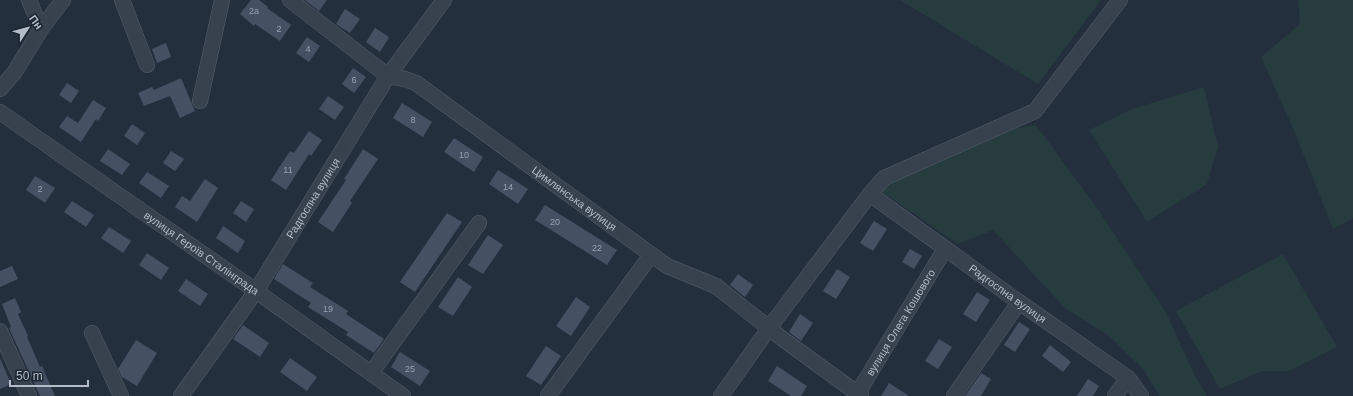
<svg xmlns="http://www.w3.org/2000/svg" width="1353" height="396" font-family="Arial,sans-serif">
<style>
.green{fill:#263c3f}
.building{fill:#455162}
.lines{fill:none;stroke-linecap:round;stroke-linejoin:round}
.minor-casing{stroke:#565f6c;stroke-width:16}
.minor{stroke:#38414e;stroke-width:15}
.labels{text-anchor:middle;stroke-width:3;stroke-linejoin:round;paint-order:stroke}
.number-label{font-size:9px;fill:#98a1af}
.street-label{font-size:11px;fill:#b4bcc9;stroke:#1d2633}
</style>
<rect width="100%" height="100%" fill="#242f3e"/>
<!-- green -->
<path class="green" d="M900,0H1101L1038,84Z
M1298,0H1353V218L1333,229L1295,133L1261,57L1300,24Z
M1204,87L1218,147L1207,184L1147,222L1089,130L1132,109Z
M1036,125L1097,208L1166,312L1194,374L1207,396H1160L1143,369L1108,335L1066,309L993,230L958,244L878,189L1005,130Z
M1283,254L1337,347L1289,371H1262L1220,389L1176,311Z"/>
<!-- building -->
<path class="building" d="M251,0H259L268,7L267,8L291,25L280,41L255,24L254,26L240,14Z
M305,0H327L319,11Z
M345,9L360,19L350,33L336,24Z
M375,28L389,37L380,52L366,42Z
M307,37L320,46L309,62L296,53Z
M166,43L171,57L157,63L152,49Z
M353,68L366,77L354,93L342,84Z
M181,78L195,111L180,118L170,96L144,106L138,93L152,87L154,90Z
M67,83L79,91L71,103L59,95Z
M328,96L344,107L335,120L319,109Z
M93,100L106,108L98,121L96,119L81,142L59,127L67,116L78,123Z
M402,103L432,122L423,137L393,118Z
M132,124L145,133L137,145L124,136Z
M309,131L322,140L311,156L309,154L286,190L271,180L290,151L294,153Z
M454,138L483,157L474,172L444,152Z
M108,149L130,164L122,175L100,161Z
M363,149L378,159L350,201L352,203L333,232L318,222L346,180L344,179Z
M171,151L184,159L175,171L163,163Z
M498,170L528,189L518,204L489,184Z
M147,172L169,186L161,198L139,183Z
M35,176L55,188L45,203L26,190Z
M205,179L218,188L197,222L175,207L182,196L190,201Z
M72,201L94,215L86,227L64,212Z
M241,201L254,209L246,222L233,213Z
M545,205L617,250L607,265L535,220Z
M447,213L462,222L415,292L400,282Z
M874,221L887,229L873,251L860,243Z
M223,226L245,241L238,253L216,238Z
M109,227L131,241L123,253L101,238Z
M488,235L503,245L483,274L468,265Z
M910,249L922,256L914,269L902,262Z
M147,253L169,268L161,280L139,265Z
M283,264L313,283L310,287L348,311L346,314L384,339L374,353L346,335L348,332L308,307L311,303L274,279Z
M12,266L18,279L0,287V271Z
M837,269L850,277L836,299L823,291Z
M738,274L753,285L745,297L730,285Z
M458,277L472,287L453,316L438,307Z
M186,279L208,294L200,306L178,291Z
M977,292L990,300L976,322L963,314Z
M576,297L590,307L571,336L556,326Z
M15,298L21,312L18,314L28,336L27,337L40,367L42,366L55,396H40L9,328L11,327L2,304Z
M800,314L813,323L801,341L789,332Z
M1019,322L1030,329L1015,352L1004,345Z
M243,325L269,343L260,357L233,339Z
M939,339L952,347L938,369L925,361Z
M136,340L157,353L137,386L122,377L118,369Z
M1050,345L1071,362L1063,372L1042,356Z
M546,346L561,356L541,385L526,376Z
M400,352L430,371L420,386L391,367Z
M0,358L11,384L0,389Z
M290,358L317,377L307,391L280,372Z
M777,366L807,386L801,396H791L768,381Z
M981,373L991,379L981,396H965Z
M1088,379L1099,386L1093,396H1077Z
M889,383L909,396H881Z"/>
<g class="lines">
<defs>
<g id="minor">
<path d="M29,0L41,29"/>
<path d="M122,0L147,65"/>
<path id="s1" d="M290,0L388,76L405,79L416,83L667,266L716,286L784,340L861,396"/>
<path d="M0,89L14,73L41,29L63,0"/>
<path d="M200,101L222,0"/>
<path id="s2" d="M0,112L256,291L403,396"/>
<path id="s3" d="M870,194L1019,302L1128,378L1141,396"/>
<path d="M0,331L29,396"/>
<path d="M92,333L121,396"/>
<path d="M371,373L479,223"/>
<path id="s4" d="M181,396L256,291L388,76L444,0"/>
<path d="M548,396L651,255"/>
<path d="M721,396L769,328L870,194L884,178L1035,111L1120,0"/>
<path id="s5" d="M856,396L945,249"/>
<path d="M954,396L1019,302"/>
<path d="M1115,396L1128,378"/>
</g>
</defs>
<!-- minor casing -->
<use href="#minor" class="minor-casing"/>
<!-- minor -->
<use href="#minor" class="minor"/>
</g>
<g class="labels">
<!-- number labels -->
<g class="number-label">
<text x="254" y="14">2а</text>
<text x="279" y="32">2</text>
<text x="308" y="52">4</text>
<text x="354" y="83">6</text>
<text x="413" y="123">8</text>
<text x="464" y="158">10</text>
<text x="288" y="173">11</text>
<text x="508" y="190">14</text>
<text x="40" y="192">2</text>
<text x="555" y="225">20</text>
<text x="597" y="251">22</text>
<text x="328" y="312">19</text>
<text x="410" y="372">25</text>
</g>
<!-- street labels -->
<g class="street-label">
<text dy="4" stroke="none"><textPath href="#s4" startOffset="238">Радгоспна вулиця</textPath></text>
<text dy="4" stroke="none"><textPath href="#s1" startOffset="349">Цимлянська вулиця</textPath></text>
<text dy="4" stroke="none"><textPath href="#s2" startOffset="246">вулиця Героїв Сталінграда</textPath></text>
<text dy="4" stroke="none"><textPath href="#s3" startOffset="170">Радгоспна вулиця</textPath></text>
<text dy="4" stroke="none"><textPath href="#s5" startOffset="86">вулиця Олега Кошового</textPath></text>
</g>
</g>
<!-- north arrow -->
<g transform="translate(28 28) rotate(54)" stroke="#1d2633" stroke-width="3" paint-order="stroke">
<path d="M0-3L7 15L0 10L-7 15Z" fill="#b4bcc9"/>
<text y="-6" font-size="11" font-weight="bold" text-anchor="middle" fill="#b4bcc9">Пн</text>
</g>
<!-- scale -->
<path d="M10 380v6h78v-6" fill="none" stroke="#b4bcc9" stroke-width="2"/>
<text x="16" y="380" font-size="12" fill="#b4bcc9" stroke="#1d2633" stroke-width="3" paint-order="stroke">50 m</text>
</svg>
